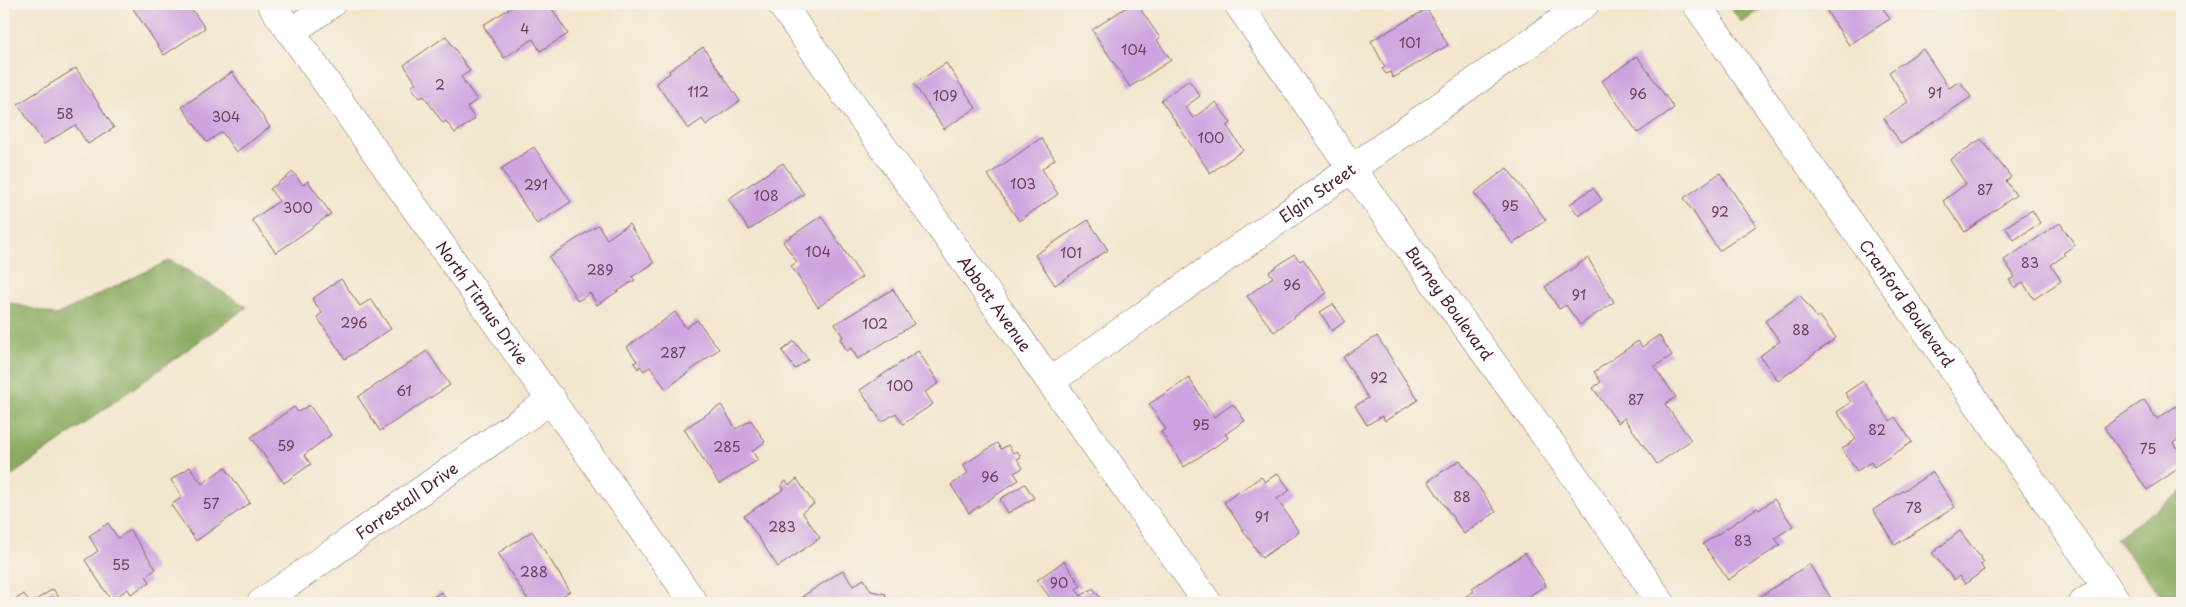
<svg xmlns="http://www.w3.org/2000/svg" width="2186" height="607" font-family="'Playpen Sans',sans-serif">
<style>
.forest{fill:#89aa5e;stroke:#6a6444}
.building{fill:#cea4e0}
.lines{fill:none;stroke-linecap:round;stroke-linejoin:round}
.street-casing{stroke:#856564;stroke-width:29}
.street{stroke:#fff;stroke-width:28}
.labels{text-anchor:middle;stroke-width:5;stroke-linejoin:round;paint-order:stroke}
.number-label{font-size:14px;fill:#6b4058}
.street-label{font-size:16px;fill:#4a1f2b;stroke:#f7f3e8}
</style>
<rect width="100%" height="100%" fill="#f7f3e8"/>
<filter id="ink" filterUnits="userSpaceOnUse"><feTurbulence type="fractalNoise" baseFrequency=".02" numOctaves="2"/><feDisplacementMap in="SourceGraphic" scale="10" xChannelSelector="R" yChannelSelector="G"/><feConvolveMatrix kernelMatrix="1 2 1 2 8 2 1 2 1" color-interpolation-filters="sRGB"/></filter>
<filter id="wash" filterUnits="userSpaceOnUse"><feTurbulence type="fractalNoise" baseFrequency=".0096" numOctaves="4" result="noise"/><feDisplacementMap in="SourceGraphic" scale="20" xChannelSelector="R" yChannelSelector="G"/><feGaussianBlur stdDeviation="1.12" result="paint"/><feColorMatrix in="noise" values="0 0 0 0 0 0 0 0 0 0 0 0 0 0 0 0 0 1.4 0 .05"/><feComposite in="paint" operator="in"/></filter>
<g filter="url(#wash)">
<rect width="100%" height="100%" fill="#f3e6ce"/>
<!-- forest -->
<path class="forest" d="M1728,4H1768L1742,23Z
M170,260L247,307L4,481V301L56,315Z
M2182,492V603H2166L2116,538Z"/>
<g id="blocks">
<!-- building -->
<path class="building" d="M138,4H188L205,28L164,55L132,7Z
M510,4H549L568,34L540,51L533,39L504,58L483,25L512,7Z
M1131,4H1137L1160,38L1157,40L1171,60L1130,87L1092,30Z
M1822,4H1880L1890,19L1849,45Z
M1427,9L1448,45L1393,78L1390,72L1386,74L1382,69L1385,67L1371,41Z
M446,36L470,71L461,77L477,100L467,107L475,119L455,133L446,121L443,123L424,96L420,98L411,87L416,83L404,65Z
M703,47L740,101L706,125L702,119L688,129L656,83L670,73L669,71Z
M1923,49L1949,88L1960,81L1971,97L1901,144L1884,118L1908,102L1889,72Z
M1637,56L1674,108L1638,133L1602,81Z
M946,63L976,108L944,129L914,84Z
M76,68L114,128L88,144L75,125L44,144L18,104Z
M232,72L270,127L236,152L222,132L207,142L182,107Z
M1189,80L1200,96L1185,107L1193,118L1216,102L1231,123L1227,126L1243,150L1210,173L1161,100Z
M1041,138L1055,159L1042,169L1058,194L1019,221L988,175Z
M1981,139L2011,177L2006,181L2016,195L1965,232L1943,201L1966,184L1950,160Z
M534,147L571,202L537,224L501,169Z
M783,163L804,194L749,230L728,199Z
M1507,168L1546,220L1513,244L1474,193Z
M293,172L303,185L308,181L331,214L276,253L252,220L279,201L270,189Z
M1720,173L1756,226L1719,251L1684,198Z
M1593,188L1602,200L1579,216L1570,204Z
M2032,210L2040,223L2014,240L2005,227Z
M821,216L862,277L818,307L791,266L797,262L783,242Z
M1088,220L1108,250L1055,285L1035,255Z
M2060,223L2075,245L2063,253L2065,255L2051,265L2061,281L2034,299L2023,283L2015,288L2009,280L2015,277L2004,260Z
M629,224L654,263L632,277L635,280L597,305L590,293L578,301L549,257L598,225L607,239Z
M1294,254L1300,261L1303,259L1327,293L1274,332L1247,296L1273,277L1269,272Z
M1588,258L1614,302L1580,325L1566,305L1559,309L1545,287Z
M341,279L360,306L371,299L391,329L345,359L317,317L322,313L312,299Z
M893,289L914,324L858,359L851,348L847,351L840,339L843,337L835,324Z
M1800,295L1817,318L1820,316L1836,338L1778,381L1760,356L1780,341L1765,321Z
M1333,304L1345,321L1332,331L1320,312Z
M675,312L686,328L697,320L719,349L666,389L650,367L644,371L640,366L638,369L634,363L637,361L627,347Z
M1659,335L1672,355L1654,367L1676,397L1665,404L1691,440L1657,464L1624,418L1618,423L1593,388L1601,382L1594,372L1638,341L1642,347Z
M1377,336L1418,400L1385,421L1382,416L1367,425L1355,406L1368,398L1343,357Z
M794,341L808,359L795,369L782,351Z
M427,351L450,385L380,431L358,397Z
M918,351L939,383L925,392L933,404L903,424L896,413L882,422L860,390Z
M1189,378L1214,417L1233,404L1245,421L1225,434L1228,438L1184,467L1161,432L1166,429L1149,404Z
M1863,381L1890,421L1895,417L1912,442L1874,467L1871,462L1857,471L1842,449L1856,439L1837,412L1851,402L1845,393Z
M2144,400L2157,419L2176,406L2182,414V437L2174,443L2182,456V466L2147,490L2104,427Z
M309,405L331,435L304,455L311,464L284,483L251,437L294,407L298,412Z
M721,405L736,429L751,420L765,442L752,451L758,460L719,484L684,429Z
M997,443L1001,449L1008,445L1013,453L1017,451L1021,457L1017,459L1023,468L1014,473L1019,480L969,513L951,485L968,473L963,465Z
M1460,460L1496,512L1464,534L1428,481Z
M190,467L202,484L225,467L250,503L196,541L171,505L182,497L171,480Z
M1933,472L1955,507L1895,545L1873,510Z
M1278,473L1290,490L1277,499L1299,532L1262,558L1224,502L1261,477L1265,482Z
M797,479L814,504L802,512L820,538L778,567L744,516L784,489L781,485L786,481L789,485Z
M1025,484L1034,498L1008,513L1000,499Z
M1774,499L1793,526L1775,538L1780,545L1728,580L1703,544L1757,508L1759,510Z
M108,523L118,538L130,530L156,569L146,576L150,582L131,594L128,589L111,600L85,560L98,551L89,536Z
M532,531L570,591L552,603H530L498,553Z
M1960,531L1984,562L1981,565L1984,570L1965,584L1959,576L1954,580L1932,553Z
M1525,553L1546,585L1519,603H1465L1462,599L1474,591L1472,588Z
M1064,561L1081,586L1076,589L1081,596L1093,588L1104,603H1054L1037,580Z
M1809,564L1831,598L1822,603H1762L1758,598Z
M843,570L853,586L864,579L871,591L886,594L884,603H807L803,596Z
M53,589L63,603H31Z
M441,592L449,603H424Z
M24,594L30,603H17L15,600Z"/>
</g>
</g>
<g filter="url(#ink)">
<use href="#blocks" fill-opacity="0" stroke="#856564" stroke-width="1"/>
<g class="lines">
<defs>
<g id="street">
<path id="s1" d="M271,4L694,603"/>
<path id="s2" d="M781,4L1208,603"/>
<path id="s3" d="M1238,4L1352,169L1586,492L1661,603"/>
<path id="s4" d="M1696,4L2118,603"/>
<path d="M291,32L331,4"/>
<path id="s5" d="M1051,381L1585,4"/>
<path id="s6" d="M261,603L552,399"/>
<path d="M2083,603L2106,587"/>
</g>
</defs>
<!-- street casing -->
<use href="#street" class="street-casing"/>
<!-- street -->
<use href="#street" class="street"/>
</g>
</g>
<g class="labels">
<!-- number labels -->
<g class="number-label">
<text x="525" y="34">4</text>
<text x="1410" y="48">101</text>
<text x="1134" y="55">104</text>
<text x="440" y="90">2</text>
<text x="698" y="97">112</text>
<text x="1935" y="98">91</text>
<text x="1638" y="99">96</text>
<text x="945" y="101">109</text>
<text x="65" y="119">58</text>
<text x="226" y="122">304</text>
<text x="1211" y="143">100</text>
<text x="1023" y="189">103</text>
<text x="536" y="190">291</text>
<text x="1985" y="195">87</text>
<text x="766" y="201">108</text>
<text x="1510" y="211">95</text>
<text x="298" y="213">300</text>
<text x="1720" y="217">92</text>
<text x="818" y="257">104</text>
<text x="1071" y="258">101</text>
<text x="2030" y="268">83</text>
<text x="600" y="275">289</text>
<text x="1292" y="290">96</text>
<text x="1579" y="300">91</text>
<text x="354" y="328">296</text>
<text x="875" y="329">102</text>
<text x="1801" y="335">88</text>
<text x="673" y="358">287</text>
<text x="1379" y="383">92</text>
<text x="900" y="391">100</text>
<text x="404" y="396">61</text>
<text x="1636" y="405">87</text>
<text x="1201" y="430">95</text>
<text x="1877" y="435">82</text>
<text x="286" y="451">59</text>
<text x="727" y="452">285</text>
<text x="2148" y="454">75</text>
<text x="990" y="482">96</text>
<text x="1462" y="502">88</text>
<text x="211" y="509">57</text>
<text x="1914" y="513">78</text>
<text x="1262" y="522">91</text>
<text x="782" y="532">283</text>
<text x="1743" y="546">83</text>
<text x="121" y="570">55</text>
<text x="534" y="577">288</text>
<text x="1059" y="588">90</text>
</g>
<!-- street labels -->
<g class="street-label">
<text dy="6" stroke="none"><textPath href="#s5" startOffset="326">Elgin Street</textPath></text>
<text dy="6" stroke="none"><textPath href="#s1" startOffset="366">North Titmus Drive</textPath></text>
<text dy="6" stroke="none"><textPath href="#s4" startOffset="366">Cranford Boulevard</textPath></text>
<text dy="6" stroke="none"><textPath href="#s2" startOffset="368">Abbott Avenue</textPath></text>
<text dy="6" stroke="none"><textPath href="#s3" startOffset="366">Burney Boulevard</textPath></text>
<text dy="6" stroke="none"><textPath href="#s6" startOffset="178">Forrestall Drive</textPath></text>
</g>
</g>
<!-- margin -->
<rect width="2186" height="607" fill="none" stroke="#f7f3e8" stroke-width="20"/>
</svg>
